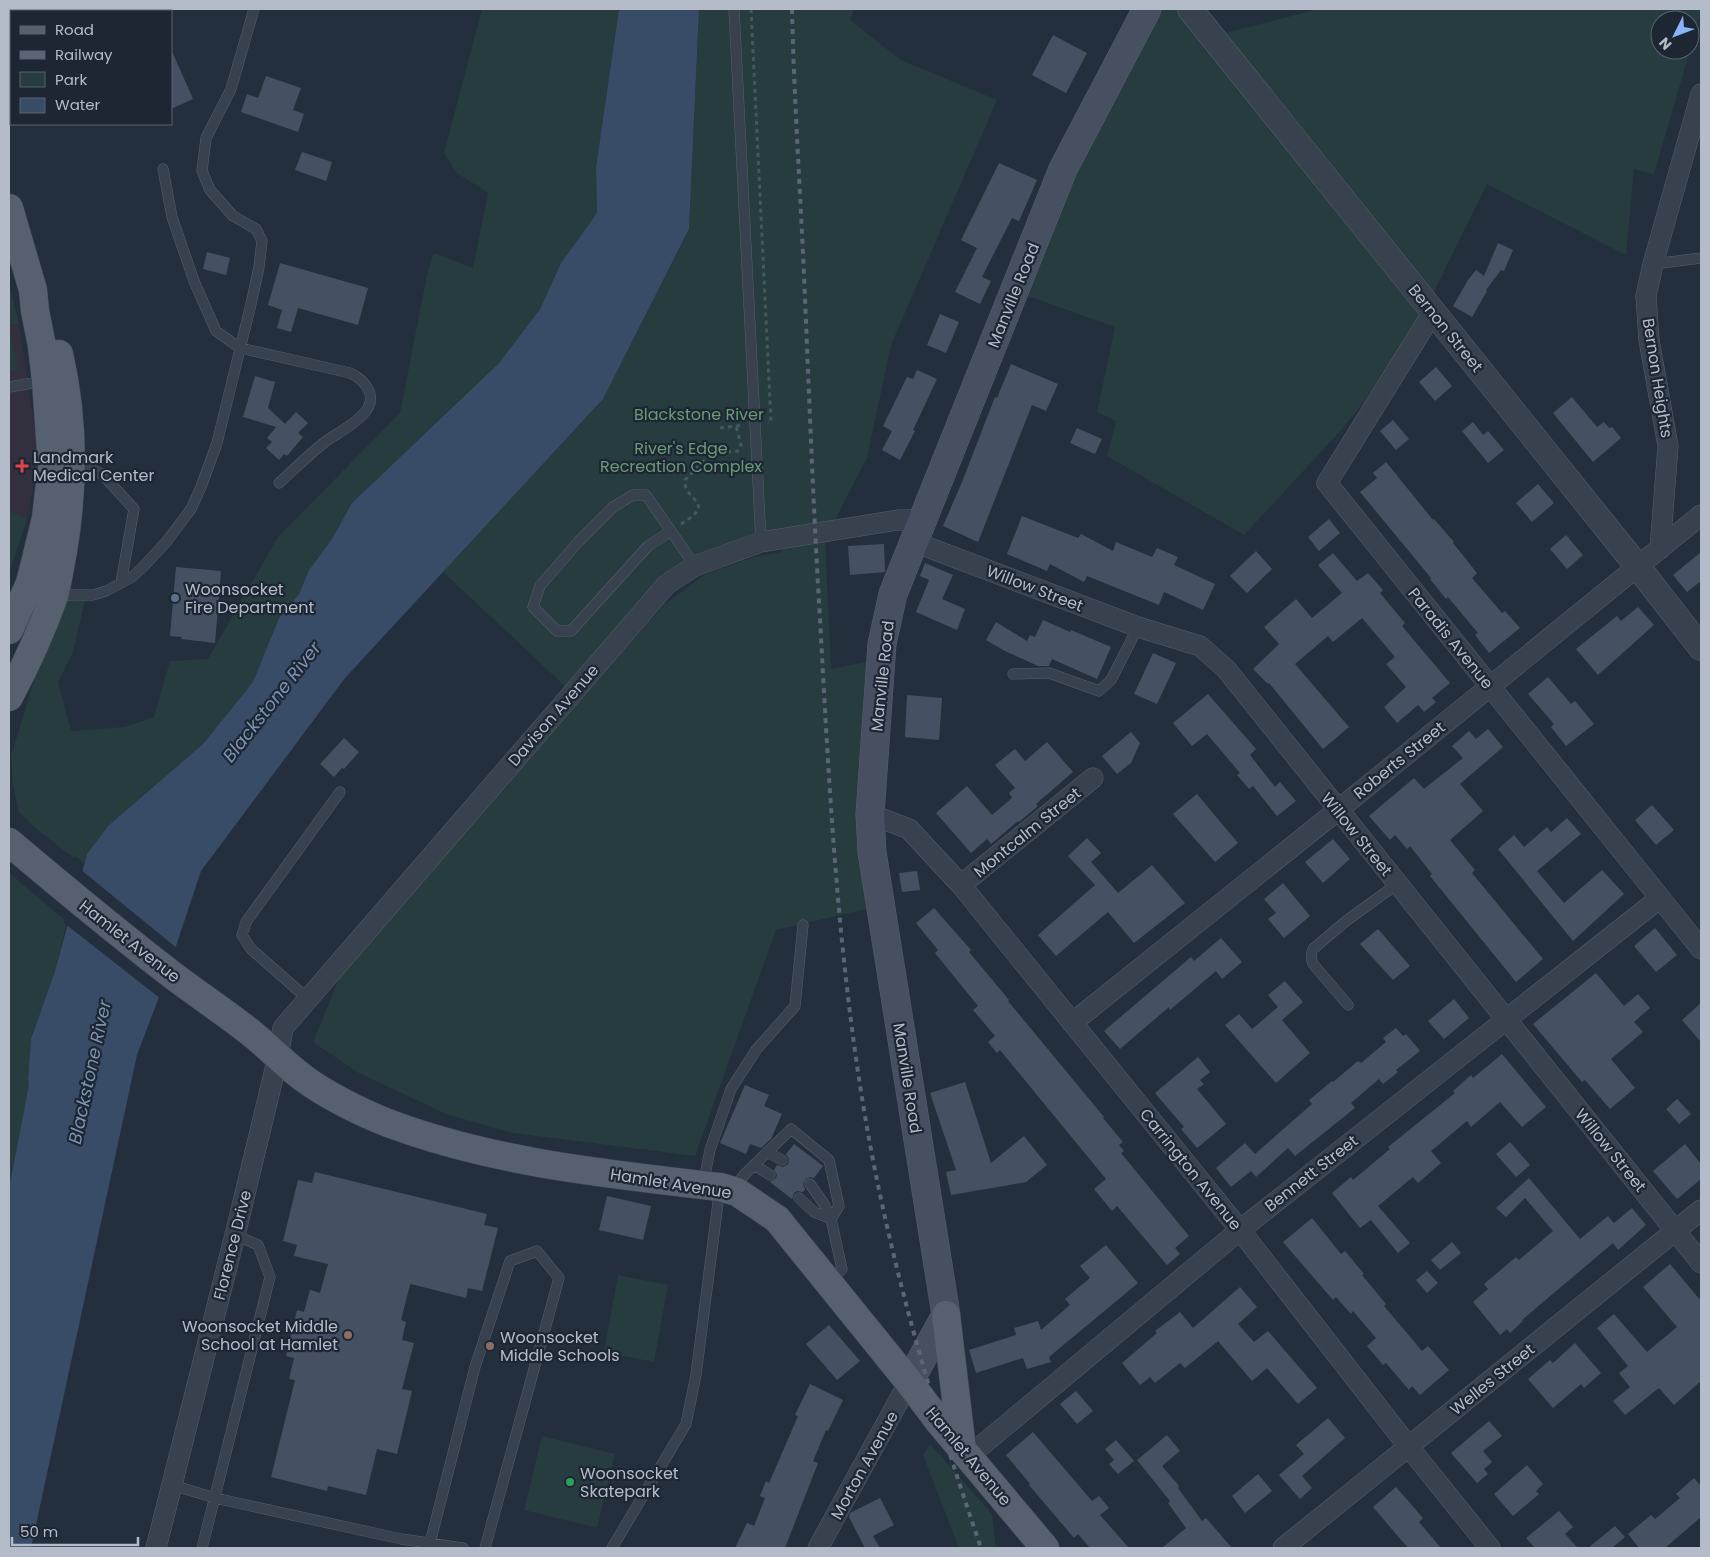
<svg xmlns="http://www.w3.org/2000/svg" width="1710" height="1557" font-family="Poppins,sans-serif">
<style>
.medical{fill:#32303f}
.green{fill:#263c3f}
.water{fill:#394c67}
.pier{fill:#242f3e}
.building{fill:#455162}
.lines{fill:none;stroke-linecap:round;stroke-linejoin:round}
.service-casing{stroke:#565f6c;stroke-width:11}
.minor-casing{stroke:#565f6c;stroke-width:21}
.tertiary-casing{stroke:#565f6c;stroke-width:26}
.secondary-casing{stroke:#565f6c;stroke-width:29}
.primary-casing{stroke:#414a57;stroke-width:29}
.path{stroke:#44595c;stroke-width:3;stroke-dasharray:4 4;stroke-linecap:butt}
.service{stroke:#38414e;stroke-width:10}
.minor{stroke:#38414e;stroke-width:20}
.tertiary{stroke:#38414e;stroke-width:25}
.secondary{stroke:#465061;stroke-width:28}
.primary{stroke:#56606e;stroke-width:28}
.rail{stroke:#5a6575;stroke-width:4;stroke-dasharray:5 5;stroke-linecap:butt}
.health-dot{fill:#e0444e;stroke:#1d2633;stroke-width:2}
.service-dot{fill:#5c6f8a;stroke:#1d2633;stroke-width:2}
.education-dot{fill:#8d6e63;stroke:#1d2633;stroke-width:2}
.leisure-dot{fill:#2e9e5b;stroke:#1d2633;stroke-width:2}
.labels{text-anchor:middle;stroke-width:4.5;stroke-linejoin:round;paint-order:stroke}
.street-label{font-size:16px;fill:#b4bcc9;stroke:#1d2633}
.park-label{font-size:16px;fill:#6b9a76;stroke:#1d2633}
.poi-label{font-size:16px;fill:#b4bcc9;stroke:#1d2633;text-anchor:start}
.water-label{font-size:18px;font-style:italic;fill:#7c92b1;stroke:#1d2633}
</style>
<rect width="100%" height="100%" fill="#242f3e"/>
<!-- medical -->
<path class="medical" d="M9,324H19L37,446L34,485L27,519L9,573Z"/>
<!-- green -->
<path class="green" d="M63,9H136L135,11H64Z
M482,9H619L596,167L597,213L561,263L540,309L499,363L352,503L332,539L309,570L299,594L279,618L253,682L203,744L108,826L87,854L84,863L75,856L74,858L40,832L19,812L13,785L11,756L36,674L68,584L85,600L73,652L58,682L71,731L125,727L154,717L170,661L208,659L278,537L400,413L428,270L434,253L473,268L488,193L457,173L444,153Z
M699,9H854L850,20L901,60L997,100L891,345L867,458L825,539L831,669L875,660V907L776,930L695,1156L513,1133L446,1114L359,1073L313,1042L342,972L549,733L664,605L705,574L754,557L782,552V535L714,548L568,689L443,572L603,399L689,229Z
M1151,9H1181L1210,37L1319,9H1701V11L1690,49V20H1660V50H1690L1654,174L1634,169L1626,255L1487,184L1427,306L1369,395L1344,427L1244,535L1107,456L1116,421L1097,412L1115,327L1017,292Z
M9,284L19,324H9Z
M9,328L18,370L9,372Z
M9,511L27,519L9,573Z
M9,873L67,922L55,971L31,1039L28,1079L30,1085L9,1189Z
M618,1275L668,1285L654,1362L604,1352Z
M542,1436L615,1454L597,1528L524,1510Z
M930,1444L992,1514L996,1548H959L923,1455Z"/>
<!-- water -->
<path class="water" d="M619,9H699L689,229L603,399L345,678L201,871L159,997L137,1055L31,1548H9V1189L29,1085L28,1079L31,1039L55,971L87,854L108,826L203,744L253,682L279,618L299,594L309,570L332,539L352,503L499,363L540,309L561,263L597,213L596,167Z"/>
<!-- pier -->
<path class="pier" d="M80,869L178,949L161,999L64,923Z"/>
<!-- building -->
<path class="building" d="M1053,35L1087,53L1066,93L1032,75Z
M171,49L193,99L171,109Z
M266,76L301,88L293,110L304,114L298,132L241,112L247,94L258,98Z
M302,152L332,162L326,181L295,170Z
M999,163L1037,180L1019,221L1012,218L982,277L991,281L980,304L955,292L977,248L961,240Z
M1498,243L1513,250L1504,271L1501,270L1486,290L1487,291L1472,317L1453,306L1468,280L1476,270L1484,276Z
M207,252L230,258L226,275L203,269Z
M280,263L368,288L358,325L298,308L291,332L277,328L282,310L268,305Z
M940,314L959,322L946,353L927,345Z
M1011,364L1058,384L1046,411L1032,405L978,542L943,526L962,482L995,397L997,398Z
M1436,367L1452,386L1435,401L1419,382Z
M917,370L937,379L913,430L915,431L900,460L882,450L892,431L883,426L907,377L913,379Z
M255,376L275,382L268,408L285,424L296,412L308,423L298,433L303,437L287,456L284,454L279,460L266,448L272,442L267,438L276,427L243,417Z
M1572,397L1597,427L1604,422L1609,428L1612,427L1621,438L1593,462L1553,413Z
M1393,420L1409,439L1396,450L1380,431Z
M1473,422L1483,435L1488,431L1504,450L1488,463L1462,431Z
M1077,428L1102,439L1095,454L1070,443Z
M1386,462L1433,520L1434,519L1454,542L1453,543L1477,573L1472,578L1502,613L1505,611L1520,628L1489,653L1475,635L1478,633L1448,597L1446,599L1430,579L1431,578L1360,492L1377,478L1373,473Z
M1538,484L1554,503L1532,522L1516,503Z
M1022,516L1078,538L1081,534L1113,551L1116,542L1152,557L1157,548L1178,557L1174,565L1215,584L1203,610L1164,592L1159,605L1087,576L1084,582L1050,564L1047,571L1007,554Z
M1329,519L1340,533L1319,551L1308,537Z
M1566,535L1583,555L1567,569L1550,549Z
M884,544L885,572L850,575L848,546Z
M1256,551L1272,569L1247,593L1230,576Z
M1701,552V581L1687,592L1673,575Z
M1333,553L1357,581L1368,573L1383,590L1380,593L1405,623L1402,626L1450,683L1432,698L1436,702L1424,712L1418,705L1397,723L1384,707L1406,687L1386,664L1395,657L1362,618L1333,642L1328,636L1295,664L1349,727L1323,749L1269,683L1268,684L1253,669L1279,644L1264,627L1296,599L1312,618L1342,593L1318,565Z
M925,563L953,575L942,599L965,609L957,630L916,612L929,580L920,576Z
M176,567L221,571L215,643L181,639L182,637L170,636Z
M1638,607L1654,625L1598,675L1576,649L1617,616L1621,621Z
M1043,620L1070,632L1071,630L1111,647L1097,679L1052,659L1049,666H1038L1005,651L986,640L996,622L1027,641L1030,635L1035,637Z
M1153,653L1176,663L1157,704L1134,694Z
M1548,677L1571,704L1575,701L1594,724L1566,746L1551,727L1554,724L1528,694Z
M1208,694L1256,749L1250,755L1275,787L1280,782L1296,801L1277,816L1253,786L1249,789L1237,775L1240,773L1207,734L1192,746L1173,723Z
M907,695L942,698L939,740L905,737Z
M1488,729L1503,747L1460,784L1483,811L1450,840L1475,870L1472,873L1543,959L1516,982L1430,876L1432,874L1410,846L1407,849L1395,835L1390,840L1369,816L1414,778L1424,789L1463,758L1452,746L1469,731L1476,739Z
M1131,732L1140,743L1131,763L1117,774L1102,756Z
M344,738L359,752L344,769L342,768L334,777L320,764Z
M1047,742L1073,772L1036,804L1038,806L1019,822L1018,821L991,844L987,839L971,853L936,813L967,786L992,815L1012,798L1009,793L1015,788L995,765L1015,749L1025,761Z
M1197,794L1238,843L1215,862L1173,814Z
M1652,805L1674,830L1656,845L1635,820Z
M1567,818L1581,834L1537,871L1564,903L1602,870L1624,894L1573,941L1498,849L1514,835L1524,847L1547,827L1551,832Z
M1087,838L1101,853L1091,862L1118,893L1152,865L1185,903L1134,943L1108,912L1056,956L1038,935L1095,885L1068,856Z
M1333,839L1350,859L1323,883L1305,862Z
M917,871L920,890L902,892L899,873Z
M1283,883L1310,916L1284,938L1268,919L1276,913L1264,899Z
M934,908L971,950L969,952L1009,1000L1008,1001L1104,1117L1103,1118L1123,1142L1119,1145L1124,1151L1121,1153L1189,1236L1175,1248L1180,1254L1167,1265L1117,1206L1112,1211L1094,1189L1106,1179L1000,1050L997,1053L988,1042L995,1036L973,1010L978,1006L935,953L938,950L916,923Z
M1655,928L1677,955L1656,972L1634,946Z
M1378,929L1410,966L1393,980L1360,944Z
M1221,938L1242,962L1222,979L1216,971L1170,1010L1169,1007L1120,1049L1104,1031L1191,957L1194,961Z
M1596,973L1624,1006L1638,994L1650,1008L1634,1022L1643,1032L1611,1059L1635,1088L1610,1109L1585,1080L1582,1082L1533,1024Z
M1285,981L1303,1002L1282,1020L1310,1053L1276,1083L1225,1025L1239,1014L1252,1029L1278,1007L1268,995Z
M1454,999L1469,1018L1444,1039L1428,1021Z
M1701,1003V1042L1682,1020Z
M1396,1028L1403,1036L1406,1034L1420,1051L1396,1070L1398,1072L1383,1084L1379,1079L1351,1103L1355,1108L1295,1156L1288,1148L1256,1177L1251,1171L1231,1187L1216,1168L1245,1143L1255,1154L1312,1104L1309,1100L1332,1081L1333,1082L1358,1061L1361,1063L1386,1042L1383,1038Z
M1502,1054L1546,1107L1522,1127L1500,1102L1471,1127L1467,1121L1431,1151L1441,1163L1418,1183L1413,1177L1378,1206L1410,1243L1398,1253L1371,1220L1360,1228L1332,1193L1351,1177L1353,1180L1390,1149L1388,1147L1455,1093L1453,1091L1471,1075L1473,1078Z
M1198,1057L1210,1072L1200,1080L1204,1084L1197,1089L1226,1124L1197,1148L1181,1129L1184,1127L1155,1093Z
M965,1082L991,1163L1024,1136L1047,1165L1026,1182L951,1195L946,1172L956,1170L930,1093Z
M745,1085L769,1095L764,1106L782,1114L771,1139L761,1148L750,1144L746,1154L720,1143Z
M1677,1099L1691,1114L1679,1124L1666,1109Z
M1510,1142L1530,1165L1516,1177L1496,1154Z
M794,1144L823,1166L814,1178L810,1177L806,1179L803,1184L805,1189L803,1192L797,1191L794,1193L792,1199L770,1182L776,1178L777,1175L774,1170L777,1165L783,1167L788,1164L789,1159L786,1154Z
M1685,1144L1701,1164V1179L1677,1199L1653,1171Z
M315,1172L487,1214L484,1225L498,1228L482,1291L468,1288L466,1298L411,1284L410,1285L401,1320L406,1322L402,1340L414,1343L402,1389L412,1391L397,1454L377,1449L366,1495L328,1486L327,1491L271,1477L295,1380L289,1379L294,1358L286,1356L297,1310L304,1312L310,1290L320,1293L328,1264L294,1256L297,1245L283,1241L298,1180L312,1183Z
M1529,1178L1580,1239L1608,1216L1614,1223L1632,1208L1646,1225L1618,1250L1613,1243L1522,1320L1523,1321L1510,1333L1507,1329L1500,1335L1473,1302L1488,1289L1484,1284L1516,1257L1519,1260L1553,1231L1525,1198L1506,1217L1496,1208Z
M607,1196L651,1206L643,1240L599,1230Z
M1312,1218L1341,1254L1345,1251L1364,1274L1362,1275L1386,1304L1384,1306L1422,1351L1428,1346L1449,1370L1420,1395L1412,1386L1409,1390L1386,1363L1383,1365L1367,1346L1376,1338L1353,1311L1351,1314L1336,1297L1333,1300L1283,1242Z
M1452,1242L1461,1253L1440,1270L1431,1260Z
M1106,1245L1138,1283L1049,1357L1051,1362L1027,1369L1023,1358L976,1373L969,1350L1016,1335L1014,1328L1038,1321L1041,1330L1070,1305L1065,1299L1090,1278L1080,1266Z
M1670,1264L1701,1301V1381L1674,1405L1659,1388L1625,1415L1613,1401L1630,1387L1619,1373L1628,1366L1597,1328L1614,1314L1647,1352L1677,1327L1643,1287Z
M1427,1271L1438,1283L1427,1293L1416,1280Z
M1240,1287L1257,1307L1238,1324L1254,1342L1268,1331L1317,1388L1298,1404L1267,1368L1252,1381L1218,1341L1185,1368L1180,1363L1155,1383L1150,1377L1140,1385L1122,1363L1157,1333L1155,1331L1180,1312L1193,1328Z
M829,1325L860,1361L837,1380L806,1344Z
M1575,1343L1601,1373L1584,1388L1581,1384L1553,1408L1528,1379L1550,1360L1553,1363Z
M810,1384L843,1400L828,1431L826,1430L813,1461L818,1463L785,1548H735L747,1523L754,1526L765,1498L760,1496L766,1481L769,1483L798,1416L795,1415Z
M1076,1391L1093,1411L1077,1424L1060,1404Z
M1328,1418L1345,1438L1302,1476L1312,1488L1300,1499L1279,1475L1304,1454L1296,1445Z
M1489,1421L1502,1436L1483,1451L1492,1462L1484,1469L1488,1474L1477,1483L1451,1453Z
M1033,1432L1092,1501L1099,1496L1109,1508L1100,1515L1129,1548H1090L1078,1534L1074,1538L1029,1485L1030,1484L1006,1455Z
M1167,1435L1180,1451L1162,1466L1179,1486L1178,1488L1202,1521L1206,1518L1232,1548H1162L1186,1528L1168,1503L1170,1501L1137,1460Z
M1116,1440L1134,1461L1118,1474L1109,1464L1114,1460L1105,1449Z
M1527,1465L1543,1484L1536,1491L1539,1494L1513,1516L1494,1494Z
M1258,1474L1272,1491L1245,1513L1232,1496Z
M1694,1478L1701,1486V1517L1665,1548H1639L1628,1534L1651,1515L1655,1519L1680,1498L1676,1494Z
M1396,1487L1423,1518L1419,1522L1441,1548H1408L1373,1507Z
M880,1498L894,1525L873,1536L880,1548H865L849,1517L850,1513Z
M1559,1511L1573,1527L1565,1534L1578,1548H1535L1526,1538Z
M1615,1526L1625,1537L1612,1548H1588Z"/>
<g class="lines">
<defs>
<path id="service" d="M734,9L761,542
M163,169L172,217L194,281L216,331L240,348L350,373C359,377 365,382 369,391C379,414 339,431 325,442C309,454 294,470 279,483
M1653,264L1701,258
M9,387L45,381
M74,461L102,474L134,509L121,583
M671,531L648,546L571,631H557L533,607L540,586L579,541L613,507L633,495H646L695,566
M55,595H93L106,591L132,577L144,566L167,541L191,509L201,487L217,443L251,304L259,267L262,241L256,229L233,216L210,190L202,171L206,138L231,89L254,9
M1013,674L1049,673L1099,691L1111,680L1138,627
M308,999L251,949L242,935L246,922L340,792
M1348,1005L1313,964C1311,959 1310,955 1313,949L1346,921L1397,884
M767,1152L782,1160
M754,1165L770,1175
M810,1184L824,1204L831,1219L842,1269L829,1281
M703,1185L710,1150L731,1089L756,1050L795,1006L803,925
M733,1189L745,1174L791,1129L829,1160L839,1206L831,1219L814,1212L799,1198
M172,1485L215,1498L401,1539L463,1548
M430,1543L475,1367L510,1261L537,1251L559,1278L485,1548
M202,1548L270,1277L258,1245L235,1235
M612,1548L686,1424L696,1375L720,1187"/>
<path id="minor" d="M1433,312L1327,483L1701,949
M914,542L1138,627L1200,646L1226,669L1701,1263
M1660,549L1668,446L1649,340L1646,296L1653,264L1701,94
M870,814L909,829L961,885L1240,1230L1408,1446L1490,1548
M961,885L1093,778
M1072,1023L1338,810L1701,515
M969,1456L1240,1230L1660,898
M156,1548L235,1235L278,1057L283,1028L667,584L695,566L761,542L898,520H924
M818,1548L909,1382
M1283,1548L1701,1210"/>
<path id="tertiary" d="M1190,9L1638,567L1701,648"/>
<path id="secondary" d="M909,1382L946,1315L872,852L870,814L882,644L893,594L1063,169L1147,9"/>
<path id="primary" d="M9,208L33,290L35,311L42,346L46,381L52,466L46,518L36,559L30,583L9,630
M9,697C26,665 42,630 54,596C58,581 60,566 63,551C74,485 74,419 59,354
M9,842C61,886 113,929 167,971C193,991 220,1009 246,1029C266,1044 282,1062 302,1077C324,1094 362,1113 388,1123C494,1163 609,1174 720,1187L737,1192L777,1219L909,1382L940,1423L1045,1548
M946,1315L962,1449"/>
</defs>
<!-- service casing -->
<use href="#service" class="service-casing"/>
<!-- minor casing -->
<use href="#minor" class="minor-casing"/>
<!-- tertiary casing -->
<use href="#tertiary" class="tertiary-casing"/>
<!-- secondary casing -->
<use href="#secondary" class="secondary-casing"/>
<!-- primary casing -->
<use href="#primary" class="primary-casing"/>
<!-- path -->
<path class="path" d="M751,9L771,422H768
M720,428L744,425
M681,524C719,501 683,502 685,480L715,450L720,448L731,452L738,451L741,445L736,426"/>
<!-- service -->
<use href="#service" class="service"/>
<!-- minor -->
<use href="#minor" class="minor"/>
<!-- tertiary -->
<use href="#tertiary" class="tertiary"/>
<!-- secondary -->
<use href="#secondary" class="secondary"/>
<!-- primary -->
<use href="#primary" class="primary"/>
<!-- rail -->
<path class="rail" d="M792,9C794,97 800,186 804,275C809,390 813,504 820,619C829,783 837,948 864,1110C889,1260 932,1405 981,1548"/>
</g>
<!-- markers -->
<path class="health-dot" d="M19.5 458.5h5v5h5v5h-5v5h-5v-5h-5v-5h5z"/>
<circle class="service-dot" cx="175" cy="598" r="5"/>
<g class="education-dot">
<circle cx="348" cy="1335" r="5"/>
<circle cx="490" cy="1346" r="5"/>
</g>
<circle class="leisure-dot" cx="570" cy="1482" r="5"/>
<g class="labels">
<!-- street labels -->
<g class="street-label">
<text transform="translate(1013 295) rotate(-68)" y="6">Manville Road</text>
<text transform="translate(1446 328) rotate(51)" y="6">Bernon Street</text>
<text transform="translate(1658 378) rotate(81)" y="6">Bernon Heights</text>
<text transform="translate(1035 588) rotate(21)" y="6">Willow Street</text>
<text transform="translate(1451 638) rotate(51)" y="6">Paradis Avenue</text>
<text transform="translate(882 676) rotate(-84)" y="6">Manville Road</text>
<text transform="translate(553 715) rotate(-49)" y="6">Davison Avenue</text>
<text transform="translate(1399 760) rotate(-39)" y="6">Roberts Street</text>
<text transform="translate(1027 832) rotate(-39)" y="6">Montcalm Street</text>
<text transform="translate(1357 834) rotate(51)" y="6">Willow Street</text>
<text transform="translate(130 941) rotate(38)" y="6">Hamlet Avenue</text>
<text transform="translate(908 1078) rotate(81)" y="6">Manville Road</text>
<text transform="translate(1611 1150) rotate(51)" y="6">Willow Street</text>
<text transform="translate(1191 1169) rotate(51)" y="6">Carrington Avenue</text>
<text transform="translate(1311 1173) rotate(-38)" y="6">Bennett Street</text>
<text transform="translate(671 1183) rotate(9)" y="6">Hamlet Avenue</text>
<text transform="translate(232 1245) rotate(-76)" y="6">Florence Drive</text>
<text transform="translate(1492 1379) rotate(-39)" y="6">Welles Street</text>
<text transform="translate(969 1456) rotate(50)" y="6">Hamlet Avenue</text>
<text transform="translate(864 1465) rotate(-61)" y="6">Morton Avenue</text>
</g>
<!-- park labels -->
<g class="park-label">
<text x="699" y="420">Blackstone River</text>
<text x="681" y="454">River's Edge<tspan x="681" dy="18">Recreation Complex</tspan></text>
</g>
<!-- poi labels -->
<g class="poi-label">
<text x="33" y="463">Landmark<tspan x="33" dy="18">Medical Center</tspan></text>
<text x="185" y="595">Woonsocket<tspan x="185" dy="18">Fire Department</tspan></text>
<text x="338" y="1332" text-anchor="end">Woonsocket Middle<tspan x="338" dy="18">School at Hamlet</tspan></text>
<text x="500" y="1343">Woonsocket<tspan x="500" dy="18">Middle Schools</tspan></text>
<text x="580" y="1479">Woonsocket<tspan x="580" dy="18">Skatepark</tspan></text>
</g>
<!-- water labels -->
<g class="water-label">
<text transform="translate(272 702) rotate(-52)" y="6">Blackstone River</text>
<text transform="translate(90 1072) rotate(-78)" y="6">Blackstone River</text>
</g>
</g>
<!-- border -->
<rect width="1710" height="1557" fill="none" stroke="#b4bcc9" stroke-width="20"/>
<!-- legend -->
<rect x="10" y="10" width="162" height="115" fill="#1d2633" stroke="#59626f"/>
<rect x="20" y="26" width="25" height="8" fill="#56606e" stroke="#59626f"/>
<text x="55" y="35" font-size="15" fill="#b4bcc9">Road</text>
<rect x="20" y="51" width="25" height="8" fill="#5a6575" stroke="#59626f"/>
<text x="55" y="60" font-size="15" fill="#b4bcc9">Railway</text>
<rect x="20" y="72" width="25" height="15" fill="#263c3f" stroke="#59626f"/>
<text x="55" y="85" font-size="15" fill="#b4bcc9">Park</text>
<rect x="20" y="98" width="25" height="15" fill="#394c67" stroke="#59626f"/>
<text x="55" y="110" font-size="15" fill="#b4bcc9">Water</text>
<!-- north arrow -->
<g transform="translate(1675 35) rotate(228)"><circle r="24" fill="#1d2633" stroke="#59626f"/>
<path d="M0-4L9 19L0 12L-9 19Z" fill="#8ab4f8"/>
<text y="-8" font-size="14" font-weight="bold" text-anchor="middle" fill="#b4bcc9">N</text>
</g>
<!-- scale -->
<path d="M12 1537v8h126v-8" fill="none" stroke="#b4bcc9" stroke-width="2.5"/>
<text x="20" y="1537" font-size="15" fill="#b4bcc9" stroke="#1d2633" stroke-width="4" paint-order="stroke">50 m</text>
</svg>
